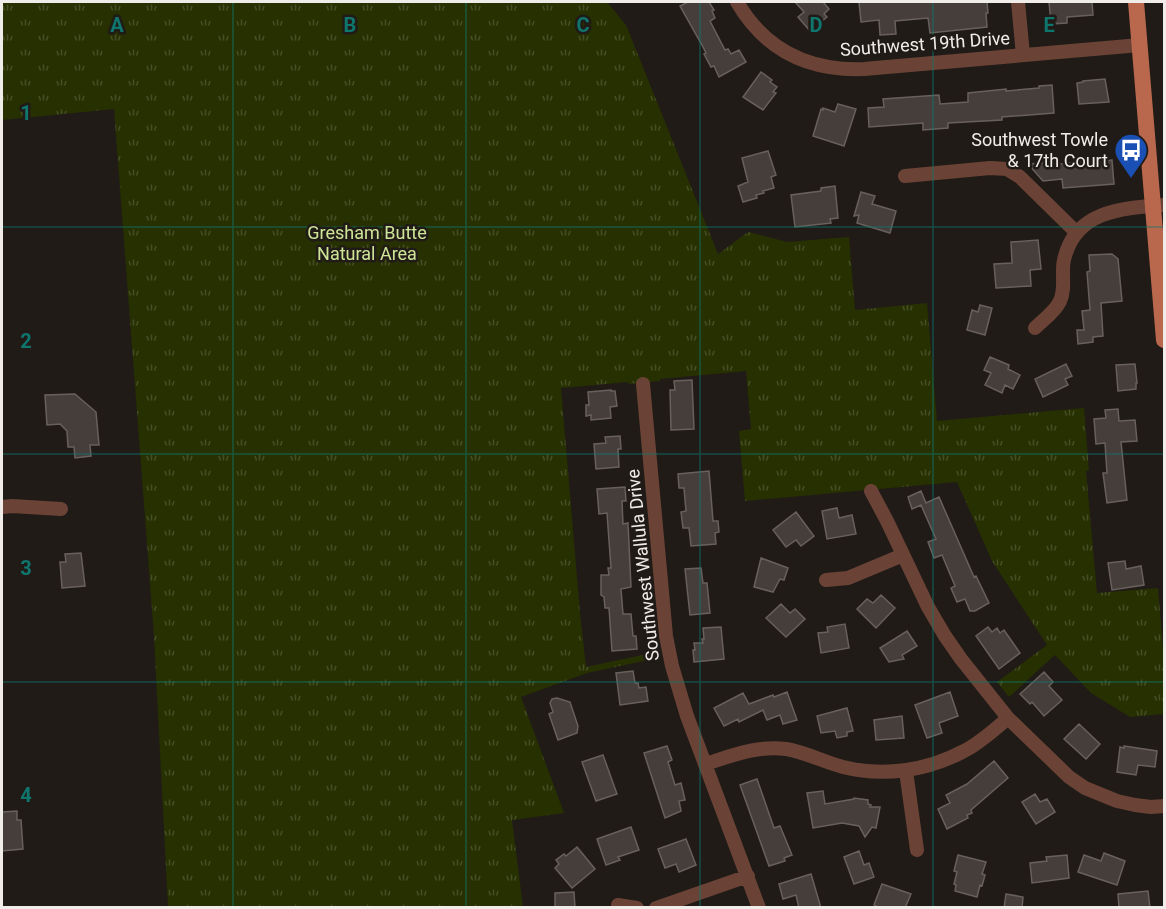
<svg xmlns="http://www.w3.org/2000/svg" width="1166" height="909" font-family="Roboto,sans-serif">
<style>
.park{fill:url(#park-tufts)}
.building{fill:#453e3b;stroke:#68605d;stroke-width:1.5}
.lines{fill:none;stroke-linecap:round;stroke-linejoin:round}
.minor{stroke:#6b4336;stroke-width:14}
.major{stroke:#ba684d;stroke-width:16}
.grid{fill:none;stroke:#0f766e;stroke-width:1.5;stroke-opacity:0.55}
.labels{text-anchor:middle;stroke-width:5;stroke-linejoin:round;paint-order:stroke}
.street-label{font-size:18px;fill:#f0ece9;stroke:#201b17}
.poi-label{font-size:18px;fill:#f0ece9;stroke:#201b17;text-anchor:end}
.park-label{font-size:18px;fill:#cee496;stroke:#201b17}
.grid-label{font-size:20px;text-anchor:middle;font-weight:bold;fill:#0f766e;stroke:#201b17;stroke-width:5;stroke-linejoin:round;paint-order:stroke}
</style>
<defs>
<pattern id="park-tufts" width="24" height="20" patternUnits="userSpaceOnUse" patternTransform="scale(1.5)"><rect width="24" height="20" fill="#263000"/><path d="M3 7l-1-3M5 7V3M7 7l1-3M15 17l-1-3M17 17v-4M19 17l1-3" fill="none" stroke="#464e25"/></pattern>
</defs>
<rect width="100%" height="100%" fill="#201b17"/>
<!-- park -->
<path class="park" d="M2,2H607L626,25L718,254L748,232L787,242L849,237L855,310L927,303L937,421L1084,408L1089,470L1086,471L1097,593L1158,588L1164,661V714L1130,717L1091,693L1055,655L1009,697L997,682L1047,645L992,561L957,482L745,501L739,431L751,429L746,371L660,379V381L629,384L628,382L561,388L580,613L586,667L652,653L653,659L587,673L521,697L564,813L512,820L523,907H168L154,636L114,109L2,120Z"/>
<!-- building -->
<path class="building" d="M688,2H709L714,10L712,11L715,18L710,21L725,50L728,49L731,54L739,50L746,62L719,77L714,66L711,67L704,54L706,53L703,47L680,6Z
M795,2H823L829,9L824,14L827,17L810,31L798,17L804,12Z
M859,2H987L988,13H986L987,27L930,33L928,18L895,21L896,34L880,35L879,20L861,22Z
M1049,2H1092L1093,15L1067,17V23L1051,24Z
M761,72L772,80L770,82L777,87L773,92L776,93L763,110L743,97Z
M1105,79L1109,102L1079,104L1077,83L1083,82V81Z
M1052,85L1054,113L1002,117V120L948,123V128L923,130V123L869,127L868,108L884,107L883,99L939,95L940,104L968,102V93L1006,89V91L1039,88V86Z
M838,104L856,109L844,146L813,136L821,109L823,110V108L835,112Z
M768,151L776,175L771,177L774,188L763,191L764,193L756,195L757,198L743,202L738,186L748,182L742,158Z
M1112,160L1114,184L1063,188L1062,179L1043,181L1028,164L1058,162V164Z
M835,186L838,218L830,219L831,223L795,227L791,195L821,191V188Z
M861,192L875,196L872,204L896,211L890,233L857,223L859,215L854,216Z
M1038,240L1041,269L1030,270L1031,286L996,288L994,264L1012,263L1011,242Z
M1112,254L1118,259L1122,301L1101,303L1103,336L1093,337V342L1078,344L1077,330H1084L1082,311L1090,310L1087,272L1090,271L1089,255Z
M980,305L992,308L985,335L967,330L972,310L978,312Z
M990,357L1009,365L1008,369L1020,375L1013,389L1005,385L1002,393L985,385L991,373L984,370Z
M1066,364L1072,376L1065,379L1068,385L1043,397L1035,379Z
M1135,364L1137,383H1136V389L1118,391L1116,365Z
M692,380L694,429L671,430L670,390H675L674,381Z
M611,390V391H615L617,406L610,407L611,418L591,420V415L586,416V405H589L588,392Z
M75,394L96,412L99,445H90L91,456L75,458L74,447H68L67,431L60,424L47,425L45,395Z
M1118,409L1119,421L1135,420L1137,441L1121,442L1127,500L1107,503L1103,473H1107L1105,443L1096,444L1094,419L1106,418L1105,410Z
M620,436L621,449H618L619,467L596,469L594,444L606,443L605,437Z
M709,471L713,521H718L719,532L715,533L716,544L691,546L689,528H683L681,512L686,511L684,488H679L678,474Z
M625,487L626,501H622L623,524L628,523L631,587L621,589L623,614H631L633,636H636L637,649L612,651L609,608H605L604,597L601,595V575H609L608,568H611L607,513L599,514L597,489Z
M921,491L926,503L939,497L974,577L976,576L989,603L975,611H970L965,599L957,602L951,588L955,586L942,555L934,558L928,542L936,539L921,505L912,509L908,497Z
M837,508L839,518L852,515L856,534L827,539L822,511Z
M796,512L814,536L801,546L796,540L786,547L773,530Z
M81,553L85,586L62,588L60,562H66L65,554Z
M761,558L788,568L784,580L780,579L773,592L754,587Z
M1125,561L1126,569L1141,566L1144,585L1112,590L1108,563Z
M701,568L703,583H707L710,613L690,615L685,569Z
M881,595L895,608L876,628L857,609L867,599L873,603Z
M781,604L790,613L795,609L805,619L786,637L766,618Z
M845,624L849,648L821,653L818,633L828,632L827,627Z
M721,627L724,659L694,662L693,650H695L694,643H703L702,639H704L703,628Z
M988,627L992,632L997,628L1000,633L1004,630L1020,653L999,669L976,636Z
M907,631L917,646L902,655L904,659L889,662L880,648Z
M633,671L635,683H638L639,688L646,687L648,701L620,705L616,673Z
M1044,672L1053,682L1049,686L1062,700L1044,716L1032,702L1030,704L1020,694Z
M787,692L797,720L783,724L780,715L767,720L763,710L739,722L738,719L724,726L714,708L743,693L749,704L773,695L774,697Z
M950,692L958,716L939,723L942,733L927,738L915,705Z
M557,698L570,702L578,726L577,733L558,740L549,714L553,712L550,703L552,699Z
M847,708L853,731L847,732V736L837,738L835,731L821,733L817,716Z
M902,716L904,738L876,740L874,720Z
M1079,724L1100,744L1086,759L1064,739Z
M667,746L672,760L668,762L675,785L681,783L685,800L679,801L681,811L665,818L644,753Z
M1124,746L1157,751L1155,767L1138,765L1136,775L1117,772L1120,747L1124,748Z
M603,755L617,794L596,801L582,762Z
M994,761L1008,778L971,810L972,813L967,815L968,818L947,829L938,809L950,803L946,795L967,784Z
M757,779L774,828L780,826L792,855L784,858L785,861L769,866L740,785Z
M823,791L825,804L854,799V798L868,800V804L871,805L870,807H880L876,828L872,827L865,837L859,826L842,823L813,828L807,793Z
M1035,794L1040,802L1047,799L1055,812L1036,824L1022,802Z
M17,811V820H21L23,849L2,851V812Z
M631,827L639,850L618,857L620,860L606,865L597,839Z
M686,839L696,865L679,872L676,864L665,868L658,849Z
M577,847L595,869L572,888L555,868L559,864L556,860L564,854L566,856Z
M859,851L864,865L869,863L874,877L854,884L844,857Z
M1104,853L1125,861L1117,885L1078,872L1084,855L1101,861Z
M958,855L986,862L982,874L985,875L982,886L980,885L977,897L955,891L956,885L954,884L957,872L954,871Z
M1067,855L1069,878L1032,883L1030,863L1047,861L1046,857Z
M811,874L821,908H799L796,895L783,899L779,884Z
M882,884L911,894L905,908H880L874,905Z
M1148,891L1150,908H1119L1118,894Z
M574,892L575,908H555V893Z
M1006,894L1023,897L1022,908H1004Z"/>
<g class="lines">
<!-- minor -->
<path class="minor" d="M737,2C765,50 809,71 864,69L1140,45
M1018,2L1023,55
M905,176L990,168L1007,169L1020,177L1077,233
M1035,328C1043,320 1055,312 1060,301C1066,289 1061,273 1064,260C1075,210 1123,208 1164,205
M643,384L666,636L672,666L687,716L759,908
M871,491L887,521L928,607L945,636L961,659L1008,718L1069,777L1085,788L1117,801L1135,805L1151,807L1164,806
M2,507L12,506L61,509
M826,580L848,578L903,555
M705,764C731,756 758,745 786,749C805,752 824,762 843,767C883,777 927,771 964,751C980,743 994,730 1008,718
M906,771L917,850
M618,905L637,908
M656,908L748,876"/>
<!-- major -->
<path class="major" d="M1136,2L1164,340"/>
</g>
<!-- grid -->
<path class="grid" d="M233,2V908M466,2V908M700,2V908M933,2V908M2,227H1164M2,454H1164M2,682H1164"/>
<!-- icons -->
<defs>
<symbol id="bus-pin" viewBox="-11 -11 22 30"><path d="M0 17L-7.5 6A9.5 9.5 0 1 1 7.5 6Z" fill="#1a4fb4" stroke="#201b17"/><path d="M-5-6H5V4H4V6H2V4H-2V6H-4V4H-5ZM-3.5-4V0h7V-4ZM-3.5 1.2v1.5H-2V1.2ZM2 1.2v1.5H3.5V1.2Z" fill="#fff"/></symbol>
</defs>
<g fill-rule="evenodd">
<use href="#bus-pin" x="1112" y="131" width="38" height="52"/>
</g>
<g class="labels">
<!-- street labels -->
<g class="street-label">
<text transform="translate(925 44) rotate(-4)" y="6">Southwest 19th Drive</text>
<text transform="translate(643 565) rotate(-96)" y="6">Southwest Wallula Drive</text>
</g>
<!-- poi labels -->
<g class="poi-label">
<text x="1108" y="146">Southwest Towle<tspan x="1108" dy="21">&amp; 17th Court</tspan></text>
</g>
<!-- park labels -->
<g class="park-label">
<text x="367" y="239">Gresham Butte<tspan x="367" dy="21">Natural Area</tspan></text>
</g>
</g>
<g class="grid-label">
<text x="117" y="32">A</text>
<text x="350" y="32">B</text>
<text x="583" y="32">C</text>
<text x="816" y="32">D</text>
<text x="1049" y="32">E</text>
<text x="26" y="120">1</text>
<text x="26" y="348">2</text>
<text x="26" y="575">3</text>
<text x="26" y="802">4</text>
</g>
<!-- border -->
<rect width="1166" height="909" fill="none" stroke="#f0ece9" stroke-width="6"/>
</svg>
